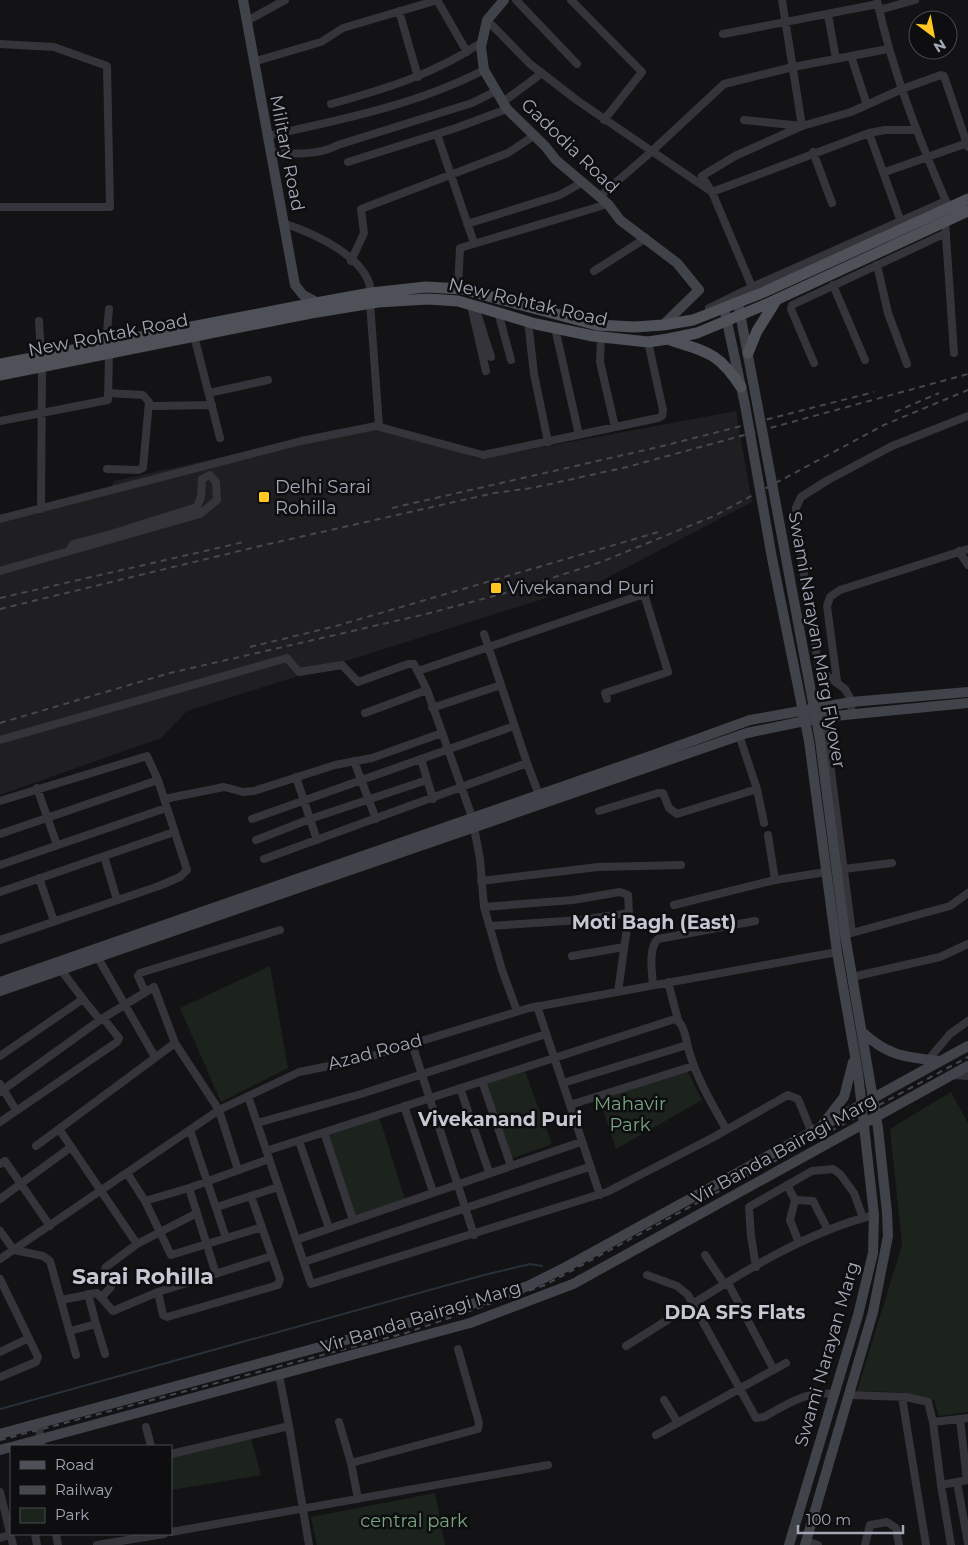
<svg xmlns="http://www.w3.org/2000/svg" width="968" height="1545" font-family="Montserrat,sans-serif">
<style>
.built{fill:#1f1f22}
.green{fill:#1b231c}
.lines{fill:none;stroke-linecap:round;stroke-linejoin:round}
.stream{stroke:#28303a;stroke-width:2}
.street{stroke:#34343a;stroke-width:8}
.secondary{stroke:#41434a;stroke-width:10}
.primary{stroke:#4f5159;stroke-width:11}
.rail{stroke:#46484f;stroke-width:2;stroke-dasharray:6 5;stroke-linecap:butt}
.secondary-bridge{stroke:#41434a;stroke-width:10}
.poi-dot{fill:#ffc721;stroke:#0e0e10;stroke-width:2}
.labels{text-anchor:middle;stroke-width:5;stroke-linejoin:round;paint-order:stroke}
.street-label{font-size:18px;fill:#a3a8b7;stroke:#0e0e10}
.poi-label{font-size:18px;fill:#a3a8b7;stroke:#0e0e10;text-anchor:start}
.park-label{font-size:18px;fill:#78a47f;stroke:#0e0e10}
.neighbourhood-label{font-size:19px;font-weight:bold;fill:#c5c7d2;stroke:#0e0e10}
.district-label{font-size:22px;font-weight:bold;fill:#c5c7d2;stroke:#0e0e10}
</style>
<rect width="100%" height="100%" fill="#131315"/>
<!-- built -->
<path class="built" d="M736,411L752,502L603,580L187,711L161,738L0,795V523L108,495L114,481L340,431L397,430L479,459Z"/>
<!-- green -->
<path class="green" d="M270,966L288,1068L221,1102L180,1008Z
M687,1070L702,1100L616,1149L600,1100Z
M525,1071L552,1144L511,1159L483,1085Z
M951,1092L968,1123V1412L939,1416L934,1400L898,1392L857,1391L902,1245L890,1129Z
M379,1116L405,1200L355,1218L327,1134Z
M251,1438L261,1475L171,1490V1454Z
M435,1493L445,1545H317L311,1517Z"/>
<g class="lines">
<!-- stream -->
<path class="stream" d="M0,1409L484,1275L530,1264L542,1266"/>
<!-- street -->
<path class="street" d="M437,0L467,52
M516,0L577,64
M571,0L642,72L604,120
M877,0C892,71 919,139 948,206
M879,10L915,0
M399,11L418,77
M828,15L836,59
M487,20L530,64L578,101L712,192L869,133L885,130H917
M247,21L285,0
M723,34L878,4
M0,44L54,47L107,66L110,207H0
M851,56L867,105
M253,62L321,42L343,28L438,0
M503,102L542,73
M331,104C385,89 435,74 482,42
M744,120L802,126L782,0
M869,133L901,222
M437,134L474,243
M267,136C340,120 416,105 484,70
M270,152C294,154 317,156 338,145L472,103L496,91
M813,152L832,203
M348,162L456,128L507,109
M885,172L967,143
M599,197L651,152L724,84L793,67L888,49
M946,201L752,287L712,192L702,176L735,156L802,126L851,112L902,89L941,75L944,76L968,147
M945,221L954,353
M283,223C313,233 369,257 371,293
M467,224L560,195L581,183
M351,261L364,233L361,209L508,153L535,135
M877,265L888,313L907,364
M594,271L646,238
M833,285L865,360
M458,289L460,248L608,204
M370,303L379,425
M471,305L486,371
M709,308L752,287
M498,312L511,360
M478,316L491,357
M39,321L41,356
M528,321L534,374L548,442
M555,328L579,435
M194,336L220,438
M601,337L600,362L615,427
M106,344L109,309
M814,363L791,309L792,305L946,233
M209,393L268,380
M155,406L212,405
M0,421L108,400L109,353
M107,469L138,470L143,468L149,402L143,395L108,393
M41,509L42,366
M0,519L301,441L376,426L483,455L658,418L662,416L663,410L648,342
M959,551L968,565
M0,571L200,514L217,500L216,482L210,475L202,479L201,497L197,507L111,534L73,544L69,551
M484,634L527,763
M418,671L644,594L668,672L605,693L607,699
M837,681L827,606L830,597L840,590L968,549
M432,708L501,685
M365,713L427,690
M852,714L850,698L845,689L819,670L795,517L796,508L801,497L828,480L892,446L968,416
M824,717L852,933
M739,735L757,789L764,823
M0,740L287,658L299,672L342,665L358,682L408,664H414L427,690L472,817L480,859L484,907L502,970L517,1011
M421,759L514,726
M354,761L376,819
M296,777L317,840
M37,788L57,845
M164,799L224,787L243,792L254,791L335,765L372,758L442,733
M0,801L147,756L158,780L187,870L180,877L159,886L0,940
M599,811L658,793H663L669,808L677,814L757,789
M252,819L421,759L433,799
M0,834L158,780
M768,835L775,880
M256,840L310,819L427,780
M104,856L117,900
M264,859L527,763L539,795
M0,865L166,808
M844,869L892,863
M39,878L54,921
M481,881L598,867L681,865
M0,892L174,832
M674,905L775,880L826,872
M484,907L573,900L620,892L628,895L629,913L618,992
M490,926L580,920L629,913
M848,934L950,906L968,893
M572,956L624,947
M98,958L155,1057
M852,977L940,957L968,944
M668,982L678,1020
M653,985C652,972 648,948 658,939L755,921
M145,992L138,976L140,973L280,930
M83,999L100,1020
M537,1006L600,1195
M412,1044L474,1235
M0,1056L83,999L61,970
M928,1060L950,1034L968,1021
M953,1075L968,1076
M482,1081L511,1166
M563,1083L687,1045
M0,1084L16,1110
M460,1088L489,1172
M0,1092L100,1020L154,987L175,1043L219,1110L238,1170
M248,1096L311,1284L607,1192L712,1138L788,1095L798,1099L812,1133
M570,1105L693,1066
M404,1106L433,1192
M0,1122L117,1042L119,1038L103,1018
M257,1123L361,1094L546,1034
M59,1129L137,1244
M190,1130L226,1238
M324,1132L353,1220
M299,1141L329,1228
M36,1146L175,1043
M266,1151L675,1019C685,1024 686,1041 689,1051C697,1079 712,1104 726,1129
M0,1164L5,1161L50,1226
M127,1173L145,1201
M787,1185L795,1200L790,1220L799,1243
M189,1188L216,1274
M0,1199L71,1147
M795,1200L813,1201L828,1230
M217,1207L278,1187
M262,1227L171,1255L145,1201L189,1188L269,1159
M0,1231L14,1250L43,1256L50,1261L76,1355
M296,1240L581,1142
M705,1255L725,1285
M0,1259L219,1110L299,1072L359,1060L529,1008L837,952
M304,1262L589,1167
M756,1267L751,1236L749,1207L812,1171L833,1169L840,1174L854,1193L863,1218
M647,1275L677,1286L688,1295L756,1418L764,1417C787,1404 806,1391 833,1394
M0,1279L38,1357L36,1362L0,1377
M728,1283L774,1370
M158,1292L163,1315L167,1317L278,1285L280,1279L251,1196
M88,1294L96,1324
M102,1297L111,1287L104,1272L106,1267L137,1244L197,1213
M61,1300L97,1293L113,1311L158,1292L272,1256
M70,1331L96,1324L105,1354
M626,1346C703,1299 786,1237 874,1215
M0,1352L29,1338
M850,1395L906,1397L928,1402L933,1422L968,1418
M902,1397L926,1545
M664,1400L678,1423
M960,1419L967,1480
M339,1422L351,1463L358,1499
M933,1422L941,1485L968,1480
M38,1424L42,1446
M289,1426L309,1545
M146,1427L151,1446
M656,1435L786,1363
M171,1454L289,1426L279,1375
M351,1463L478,1429L479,1423L458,1349
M957,1482L968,1543
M941,1485L951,1545
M0,1492L13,1545
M171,1532L548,1465
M35,1534L37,1545
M56,1534L58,1545
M0,1538L10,1535
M806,1541L818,1545
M97,1545L164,1534
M865,1545L870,1525L887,1522L896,1528L899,1545"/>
<!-- secondary -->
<path class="secondary" d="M243,0L295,285L303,295L316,302
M504,0L487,20L481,47L484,70L507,109L545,146L556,160L608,204L620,220L677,263L699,290L663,325
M724,308L745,405
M739,308L757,403
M0,982L656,754L750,720L851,702L968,692
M0,991L747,733L824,717L968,703
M862,1032C888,1056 905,1057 939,1061
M823,1124L844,1097L853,1062
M0,1434L434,1316L528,1286L566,1267L968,1046
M15,1446L470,1323L573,1284L968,1066
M0,1450L11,1447
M789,1545L858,1315L873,1253L874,1215L858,1073L837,952L809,741
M805,1545L873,1312L888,1236L887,1213L878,1128L845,935L820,740"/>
<!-- primary -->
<path class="primary" d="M670,340C708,352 719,353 741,387
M748,353L757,331L777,299
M0,364L294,307L371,293L426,287L462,289L597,325L635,327L663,325L693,320L764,292L968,199
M0,375L311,313L378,302L428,299L458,301L536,324L593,336L648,342L668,339L697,333L769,303L968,211"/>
<!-- rail -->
<path class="rail" d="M895,412L939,393
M392,508L667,445L874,392
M0,598L244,542
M0,609L260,546L494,493L532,488L627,467L968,374
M250,647L336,626L662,531
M0,723L170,673L426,614L509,592L601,562L714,516L884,425L968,390
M0,1440L406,1333L545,1285L968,1057"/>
<!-- secondary-bridge -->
<path class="secondary-bridge" d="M757,403L820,740
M745,405L772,558L809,741"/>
</g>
<!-- markers -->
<g class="poi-dot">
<rect x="258" y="491" width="12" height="12" rx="2.5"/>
<rect x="490" y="582" width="12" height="12" rx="2.5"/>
</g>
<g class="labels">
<!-- street labels -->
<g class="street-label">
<text transform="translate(570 146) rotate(44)" y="6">Gadodia Road</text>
<text transform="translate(287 153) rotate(79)" y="6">Military Road</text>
<text transform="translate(528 302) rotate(13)" y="6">New Rohtak Road</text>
<text transform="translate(108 335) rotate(-11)" y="6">New Rohtak Road</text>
<text transform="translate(817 640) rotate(80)" y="6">Swami Narayan Marg Flyover</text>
<text transform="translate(375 1052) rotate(-15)" y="6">Azad Road</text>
<text transform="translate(784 1149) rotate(-29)" y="6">Vir Banda Bairagi Marg</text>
<text transform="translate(421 1317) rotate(-17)" y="6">Vir Banda Bairagi Marg</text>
<text transform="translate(827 1354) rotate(-74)" y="6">Swami Narayan Marg</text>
</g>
<!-- poi labels -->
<g class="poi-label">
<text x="275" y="493">Delhi Sarai<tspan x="275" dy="21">Rohilla</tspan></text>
<text x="507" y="594">Vivekanand Puri</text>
</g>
<!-- park labels -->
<g class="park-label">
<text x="630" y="1110">Mahavir<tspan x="630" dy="21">Park</tspan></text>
<text x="414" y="1527">central park</text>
</g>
<!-- neighbourhood labels -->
<g class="neighbourhood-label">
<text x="654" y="929">Moti Bagh (East)</text>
<text x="500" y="1126">Vivekanand Puri</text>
<text x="735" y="1319">DDA SFS Flats</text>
</g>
<!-- district labels -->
<g class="district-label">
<text x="143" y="1284">Sarai Rohilla</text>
</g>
</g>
<!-- legend -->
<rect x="10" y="1445" width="162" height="90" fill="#0e0e10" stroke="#4a4c53"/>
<rect x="20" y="1461" width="25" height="8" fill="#4f5159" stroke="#4a4c53"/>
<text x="55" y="1470" font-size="15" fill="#a3a8b7">Road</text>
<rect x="20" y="1486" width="25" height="8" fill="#46484f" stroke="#4a4c53"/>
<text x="55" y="1495" font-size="15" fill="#a3a8b7">Railway</text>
<rect x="20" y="1508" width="25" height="15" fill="#1b231c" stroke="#4a4c53"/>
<text x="55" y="1520" font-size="15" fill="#a3a8b7">Park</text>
<!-- north arrow -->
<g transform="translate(933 35) rotate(148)"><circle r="24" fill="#0e0e10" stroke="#4a4c53"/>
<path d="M0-4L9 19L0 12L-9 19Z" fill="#ffc721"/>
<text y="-8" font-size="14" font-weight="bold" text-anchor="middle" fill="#a3a8b7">N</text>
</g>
<!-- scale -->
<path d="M798 1525v8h105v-8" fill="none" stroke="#a3a8b7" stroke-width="2.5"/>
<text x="806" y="1525" font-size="15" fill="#a3a8b7" stroke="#0e0e10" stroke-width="4" paint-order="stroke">100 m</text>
</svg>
